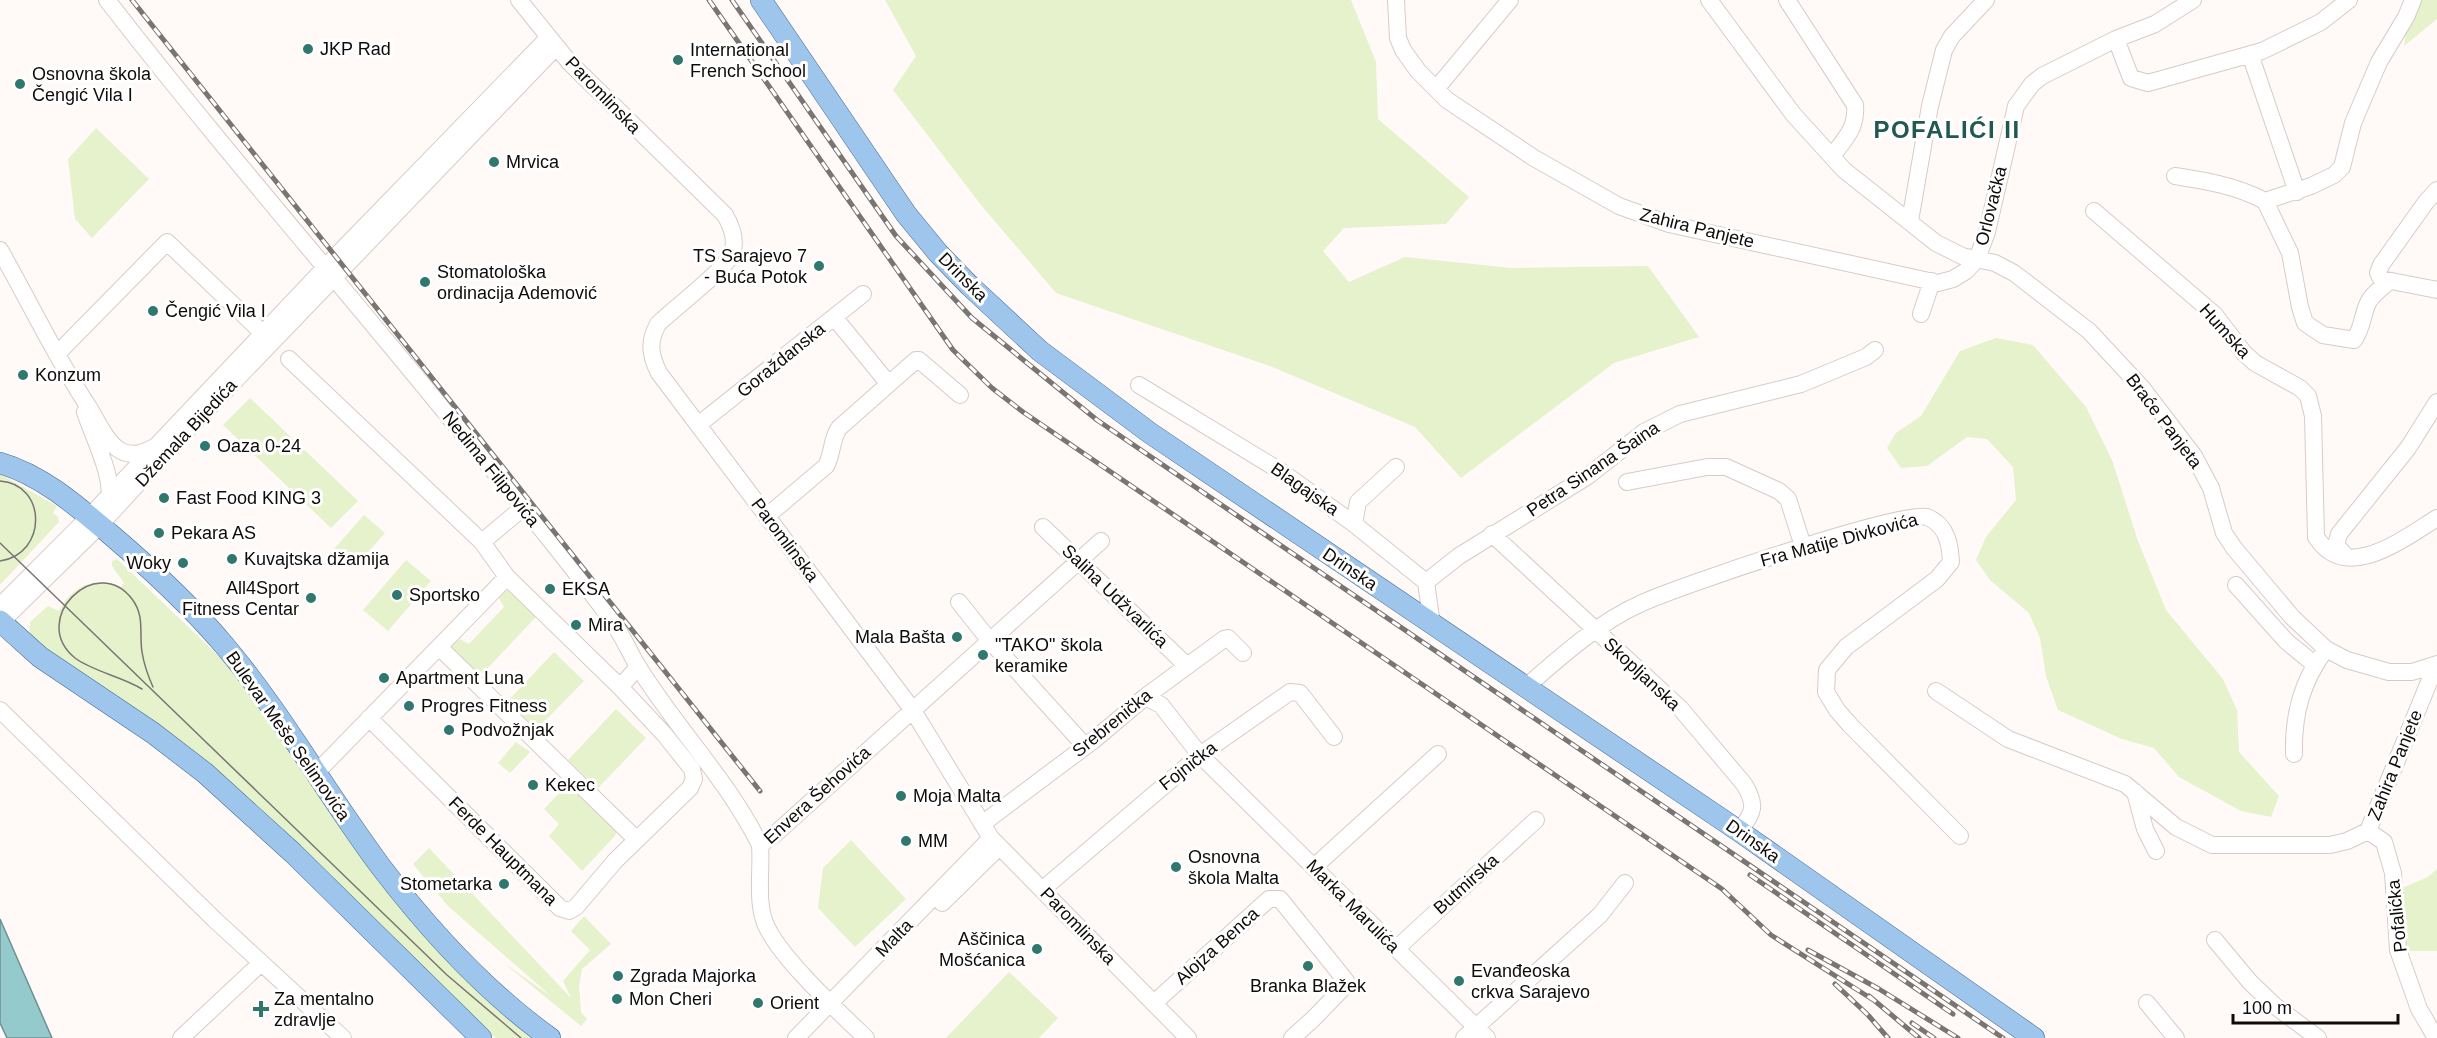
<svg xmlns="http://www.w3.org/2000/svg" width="2437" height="1038" font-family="Arial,sans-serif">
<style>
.green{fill:#e5f2cb}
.water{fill:#94cacb;stroke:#6c9191;stroke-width:1.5}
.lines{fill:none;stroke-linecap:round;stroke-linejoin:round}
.minor-casing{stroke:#d8cbc6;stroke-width:18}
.major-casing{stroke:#426b94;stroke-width:22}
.minor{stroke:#fff;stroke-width:16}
.major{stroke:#9ec5ec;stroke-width:21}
.tram{stroke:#797573;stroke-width:1.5}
.rail-casing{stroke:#797573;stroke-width:5}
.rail{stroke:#fff;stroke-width:3;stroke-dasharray:9;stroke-linecap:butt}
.poi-dot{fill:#30776e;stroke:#fff;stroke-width:2}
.labels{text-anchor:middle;stroke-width:6;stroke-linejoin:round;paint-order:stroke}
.poi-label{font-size:18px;fill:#0f0b09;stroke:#fff;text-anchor:start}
.street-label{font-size:18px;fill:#0f0b09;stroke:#fff}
.district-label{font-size:24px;font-weight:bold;letter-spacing:1.5px;fill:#215952;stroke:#fff}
</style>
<rect width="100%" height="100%" fill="#fffaf8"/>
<!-- green -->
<path class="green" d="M885,0H1351L1376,62L1378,119L1469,197L1446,224L1344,228L1323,251L1349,282L1405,257L1511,268L1648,266L1699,337L1614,363L1461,478L1415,427L1270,366L1056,293L981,205L893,90L916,56Z
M2411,0H2437V19L2404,46Z
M96,128L149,179L92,238L75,219L68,159Z
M1996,338L2033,345L2086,407L2112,460L2138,541L2166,610L2223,679L2237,710L2239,752L2279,796L2271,817L2241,811L2179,777L2154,748L2122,739L2058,710L2046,676L2040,638L2029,613L1990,580L1976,560L1986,537L2016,500L2013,467L1987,439L1967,437L1927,466L1901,468L1887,448L1896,433L1921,416L1960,351Z
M250,398L358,501L331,528L223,425Z
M0,474L57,506L53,513L58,517L59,522L0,585Z
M364,515L385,533L355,567L334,549Z
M117,559L225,662L247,687L373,874L413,922L535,1038H496L492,1035L271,823L29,637L30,622L48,606L59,611C71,587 95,575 121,587L124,583L112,566V561Z
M406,560L431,581L388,631L363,610Z
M504,591H510L537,616L479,677L451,648L452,645L460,639L469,644L504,607L499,598Z
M554,652L584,681L535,731L506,703Z
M616,709L646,738L598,788L568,760Z
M516,742L530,752L510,773L498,763Z
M568,784L618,830L614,837L582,871L549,836L559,824L544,809Z
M851,840L906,899L855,947L818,908L823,868Z
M429,848L571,998L563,981L590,950L571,931L584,916L611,944L582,969L579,987L581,1012L587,1019L581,1026L505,964L551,996L449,907L413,864Z
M2437,869V951H2403L2400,924L2402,888L2428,877Z
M1009,972L1058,1018L1039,1038H946Z"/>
<!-- water -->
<path class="water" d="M0,919L52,1038H7L0,1023Z"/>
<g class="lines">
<defs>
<path id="minor" d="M107,0C220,146 342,285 458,428C510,491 564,554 612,621C623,636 629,652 639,668C676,728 728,780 760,845
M519,0L569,62L725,215C732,227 737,240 732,254C725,270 673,309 658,324C648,342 650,355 659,373L912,709L991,838L1188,1038
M1396,0L1398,38L1403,50L1418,71L1447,100L1534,158L1619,206L1669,224L1938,283L1953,279L1966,271L1977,259L1987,232L2016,106L2032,84L2042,76L2116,39L2155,24L2193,0
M1709,0L1793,114L1844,170L1936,243L1962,256L1995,263L2014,273L2089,331L2143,389L2194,456L2211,488L2224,533L2234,548L2292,617L2326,649L2347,660L2389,672H2412L2437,664
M1787,0L1855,105C1857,128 1845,139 1832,156
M2116,39L2131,78L2148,83L2262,51L2321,22L2349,0
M2250,54L2297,192
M1436,89L1510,0
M2175,176C2207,181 2237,186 2265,201L2311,186L2334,175L2342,167L2353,123L2379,62L2406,17L2413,0
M2437,190L2426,202L2381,265L2378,273L2381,279L2437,290
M2265,201L2290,253L2300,307L2305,323L2323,335L2354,340C2362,329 2362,318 2367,305C2371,295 2381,288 2390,281
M2094,211L2214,314L2244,353L2255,363L2300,388L2308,396L2313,416L2316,537C2346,584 2403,539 2437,518
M1910,221L1930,106L1944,50L1952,36L1986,0
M0,250C29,301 54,354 86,403C96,417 105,442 121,451C131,456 143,454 152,448
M1921,314L1932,281
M834,317L888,383
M57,354L167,242L269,339
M289,359L482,542L507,577L620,687
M1139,385L1282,472L1354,524L1426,582L1432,625
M85,412C92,435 116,480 108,502
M698,425L863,294
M1627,482L1707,467H1726L1779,491L1788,499L1803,546
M767,516L826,466C833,453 831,440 839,428L916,360H919L960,395
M1354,524L1358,502L1396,467
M1043,527L1186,665
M1492,534L1680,708L1744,784C1757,805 1754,813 1739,831
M482,542L519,511
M2345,555L2336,545L2339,534L2408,448L2437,402
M1426,582L1459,556L1588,476L1644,432L1680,414L1801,384L1866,357L1875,350
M2236,585L2286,641L2314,664
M959,602L990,641L1085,746
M0,606L89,517L336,256L548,38
M0,623L100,525L176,442L556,47
M439,647L636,839
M1526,687C1559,658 1599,622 1640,604C1673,588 1905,509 1927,517C1947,525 1950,544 1951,562L1937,579L1846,647L1827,670L1826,692L1837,710L1850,725L1960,836
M1936,691L2008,739L2125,784L2176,827L2212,845H2330L2347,841L2368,831
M1145,697L1161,705L1200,755L1487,1038
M0,710L215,920L343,1038
M369,718L560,908L569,911L576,907L615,861L690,788L694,779L692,769L664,734L620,687L638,667
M2294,754C2293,714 2302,681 2326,649
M317,772L507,577
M2135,792L2145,829L2156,851
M982,824L1094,740L1145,697L1224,639L1228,638L1243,653
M2368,831L2384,842L2393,873L2398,950L2419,1009L2436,1038
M2368,831L2436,665
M1314,867L1438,754
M1043,889L1200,755L1290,692L1300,693L1334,737
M942,903L999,847
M2215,940L2250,982L2275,1006L2318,1038
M1396,949L1536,820
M1154,1003L1269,899H1280L1346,981L1344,987L1313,1019L1292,1038
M2147,1003L2176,1038
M181,1038L261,963
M796,1038L991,838
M866,1038C839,1012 778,956 765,923C756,899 762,870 760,845L775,834L1101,541
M1464,1038L1600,915L1625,883"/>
<path id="major" d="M761,0L906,214L938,253L970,286L1040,351L1150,433L1739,831L2034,1038
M0,463C42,475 77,506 110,534C150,568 190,605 224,645C283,715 327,795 381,867C429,930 486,992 550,1038
M0,621L40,657L153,733L205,773L293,853L481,1038"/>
</defs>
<!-- minor casing -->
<use href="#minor" class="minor-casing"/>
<!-- major casing -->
<use href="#major" class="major-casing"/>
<!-- minor -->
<use href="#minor" class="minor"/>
<!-- major -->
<use href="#major" class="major"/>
<!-- tram -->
<path class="tram" d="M0,481C47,484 48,554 0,561
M0,543L447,975L521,1038
M142,689C123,677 92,671 75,658C28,620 96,552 132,599C145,616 139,633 142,652C144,664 148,676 153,687"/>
<defs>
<path id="rail" d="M132,0L760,791
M709,0L953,350L992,388L1023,412L1722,889L1771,935L1875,1001
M732,0L896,236L972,318L1097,420L2003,1038
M1750,875L1953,1014
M1808,950L1879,989L1958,1038
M1835,984L1868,1015L1888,1038
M1869,996L1919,1038
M1912,1023L1934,1038"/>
</defs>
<!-- rail casing -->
<use href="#rail" class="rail-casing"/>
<!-- rail -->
<use href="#rail" class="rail"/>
</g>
<!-- markers -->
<g class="poi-dot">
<circle cx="308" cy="49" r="6"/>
<circle cx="678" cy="60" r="6"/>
<circle cx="20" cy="84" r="6"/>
<circle cx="494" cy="162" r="6"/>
<circle cx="819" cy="266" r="6"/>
<circle cx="425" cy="282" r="6"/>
<circle cx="153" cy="311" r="6"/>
<circle cx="23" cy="375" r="6"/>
<circle cx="205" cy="446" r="6"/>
<circle cx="164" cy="498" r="6"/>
<circle cx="159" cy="533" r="6"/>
<circle cx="232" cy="559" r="6"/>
<circle cx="183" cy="563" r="6"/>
<circle cx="550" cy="589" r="6"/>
<circle cx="397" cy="595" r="6"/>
<circle cx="311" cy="598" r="6"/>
<circle cx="576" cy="625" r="6"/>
<circle cx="957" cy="637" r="6"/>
<circle cx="983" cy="655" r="6"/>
<circle cx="384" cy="678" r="6"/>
<circle cx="409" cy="706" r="6"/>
<circle cx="449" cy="730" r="6"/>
<circle cx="533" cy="785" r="6"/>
<circle cx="901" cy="796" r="6"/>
<circle cx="906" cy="841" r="6"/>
<circle cx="1176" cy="867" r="6"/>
<circle cx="504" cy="884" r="6"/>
<circle cx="1037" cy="949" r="6"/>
<circle cx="1308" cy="966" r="6"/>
<circle cx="618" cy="976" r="6"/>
<circle cx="1459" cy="981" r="6"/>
<circle cx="617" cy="999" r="6"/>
<circle cx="758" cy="1003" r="6"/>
<path d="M258 1000h6v6h6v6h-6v6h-6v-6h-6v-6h6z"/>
</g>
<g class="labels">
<!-- poi labels -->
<g class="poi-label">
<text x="320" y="55">JKP Rad</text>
<text x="690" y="56">International<tspan x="690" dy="21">French School</tspan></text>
<text x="32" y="80">Osnovna škola<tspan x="32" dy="21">Čengić Vila I</tspan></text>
<text x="506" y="168">Mrvica</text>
<text x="807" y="262" text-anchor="end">TS Sarajevo 7<tspan x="807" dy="21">- Buća Potok</tspan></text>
<text x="437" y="278">Stomatološka<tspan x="437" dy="21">ordinacija Ademović</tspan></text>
<text x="165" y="317">Čengić Vila I</text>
<text x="35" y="381">Konzum</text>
<text x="217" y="452">Oaza 0-24</text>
<text x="176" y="504">Fast Food KING 3</text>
<text x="171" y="539">Pekara AS</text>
<text x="244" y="565">Kuvajtska džamija</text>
<text x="171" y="569" text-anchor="end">Woky</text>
<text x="299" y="594" text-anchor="end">All4Sport<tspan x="299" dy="21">Fitness Centar</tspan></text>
<text x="562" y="595">EKSA</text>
<text x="409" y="601">Sportsko</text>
<text x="588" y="631">Mira</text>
<text x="945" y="643" text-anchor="end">Mala Bašta</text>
<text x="995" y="651">"TAKO" škola<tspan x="995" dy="21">keramike</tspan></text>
<text x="396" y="684">Apartment Luna</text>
<text x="421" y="712">Progres Fitness</text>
<text x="461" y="736">Podvožnjak</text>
<text x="545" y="791">Kekec</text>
<text x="913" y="802">Moja Malta</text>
<text x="918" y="847">MM</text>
<text x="1188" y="863">Osnovna<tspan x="1188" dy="21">škola Malta</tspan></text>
<text x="492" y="890" text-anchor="end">Stometarka</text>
<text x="1025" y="945" text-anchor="end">Aščinica<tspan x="1025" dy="21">Mošćanica</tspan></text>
<text x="1471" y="977">Evanđeoska<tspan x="1471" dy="21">crkva Sarajevo</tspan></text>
<text x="630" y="982">Zgrada Majorka</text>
<text x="1308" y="992" text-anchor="middle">Branka Blažek</text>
<text x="274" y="1005">Za mentalno<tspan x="274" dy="21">zdravlje</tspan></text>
<text x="629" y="1005">Mon Cheri</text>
<text x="770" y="1009">Orient</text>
</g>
<!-- street labels -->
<g class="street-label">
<text transform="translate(603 95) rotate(46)" y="6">Paromlinska</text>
<text transform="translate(1991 206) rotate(-76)" y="6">Orlovačka</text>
<text transform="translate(1697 228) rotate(14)" y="6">Zahira Panjete</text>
<text transform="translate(963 277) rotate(45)" y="6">Drinska</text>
<text transform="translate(2225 331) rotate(48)" y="6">Humska</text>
<text transform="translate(781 360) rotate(-39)" y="6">Goraždanska</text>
<text transform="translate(2164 421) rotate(53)" y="6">Braće Panjeta</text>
<text transform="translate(186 433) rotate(-47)" y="6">Džemala Bijedića</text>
<text transform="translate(491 469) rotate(51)" y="6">Nedima Filipovića</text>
<text transform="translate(1593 469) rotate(-34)" y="6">Petra Sinana Šaina</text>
<text transform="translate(1305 489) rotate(35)" y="6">Blagajska</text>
<text transform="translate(785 540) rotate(53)" y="6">Paromlinska</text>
<text transform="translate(1839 540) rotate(-15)" y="6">Fra Matije Divkovića</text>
<text transform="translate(1350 569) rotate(34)" y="6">Drinska</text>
<text transform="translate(1115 596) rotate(44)" y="6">Saliha Udžvarlića</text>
<text transform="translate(1642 674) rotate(43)" y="6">Skopljanska</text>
<text transform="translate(1112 723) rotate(-39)" y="6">Srebrenička</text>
<text transform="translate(288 736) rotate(55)" y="6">Bulevar Meše Selimovića</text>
<text transform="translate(2395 765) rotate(-68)" y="6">Zahira Panjete</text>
<text transform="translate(1188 766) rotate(-38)" y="6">Fojnička</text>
<text transform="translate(817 795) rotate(-42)" y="6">Envera Šehovića</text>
<text transform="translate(1753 841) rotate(35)" y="6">Drinska</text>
<text transform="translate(503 851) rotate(45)" y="6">Ferde Hauptmana</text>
<text transform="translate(1466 884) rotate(-42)" y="6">Butmirska</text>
<text transform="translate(1353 906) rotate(45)" y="6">Marka Marulića</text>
<text transform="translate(2397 916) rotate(-96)" y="6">Pofalićka</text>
<text transform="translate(1078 926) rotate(46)" y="6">Paromlinska</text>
<text transform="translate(894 938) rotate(-46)" y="6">Malta</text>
<text transform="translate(1217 946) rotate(-42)" y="6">Alojza Benca</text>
</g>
<!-- district labels -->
<g class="district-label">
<text x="1947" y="138">POFALIĆI II</text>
</g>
</g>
<!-- scale -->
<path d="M2233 1014v9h165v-9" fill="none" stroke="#0f0b09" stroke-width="3"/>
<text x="2242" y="1014" font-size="18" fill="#0f0b09" stroke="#ffffff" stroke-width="4.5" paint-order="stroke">100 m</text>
</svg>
